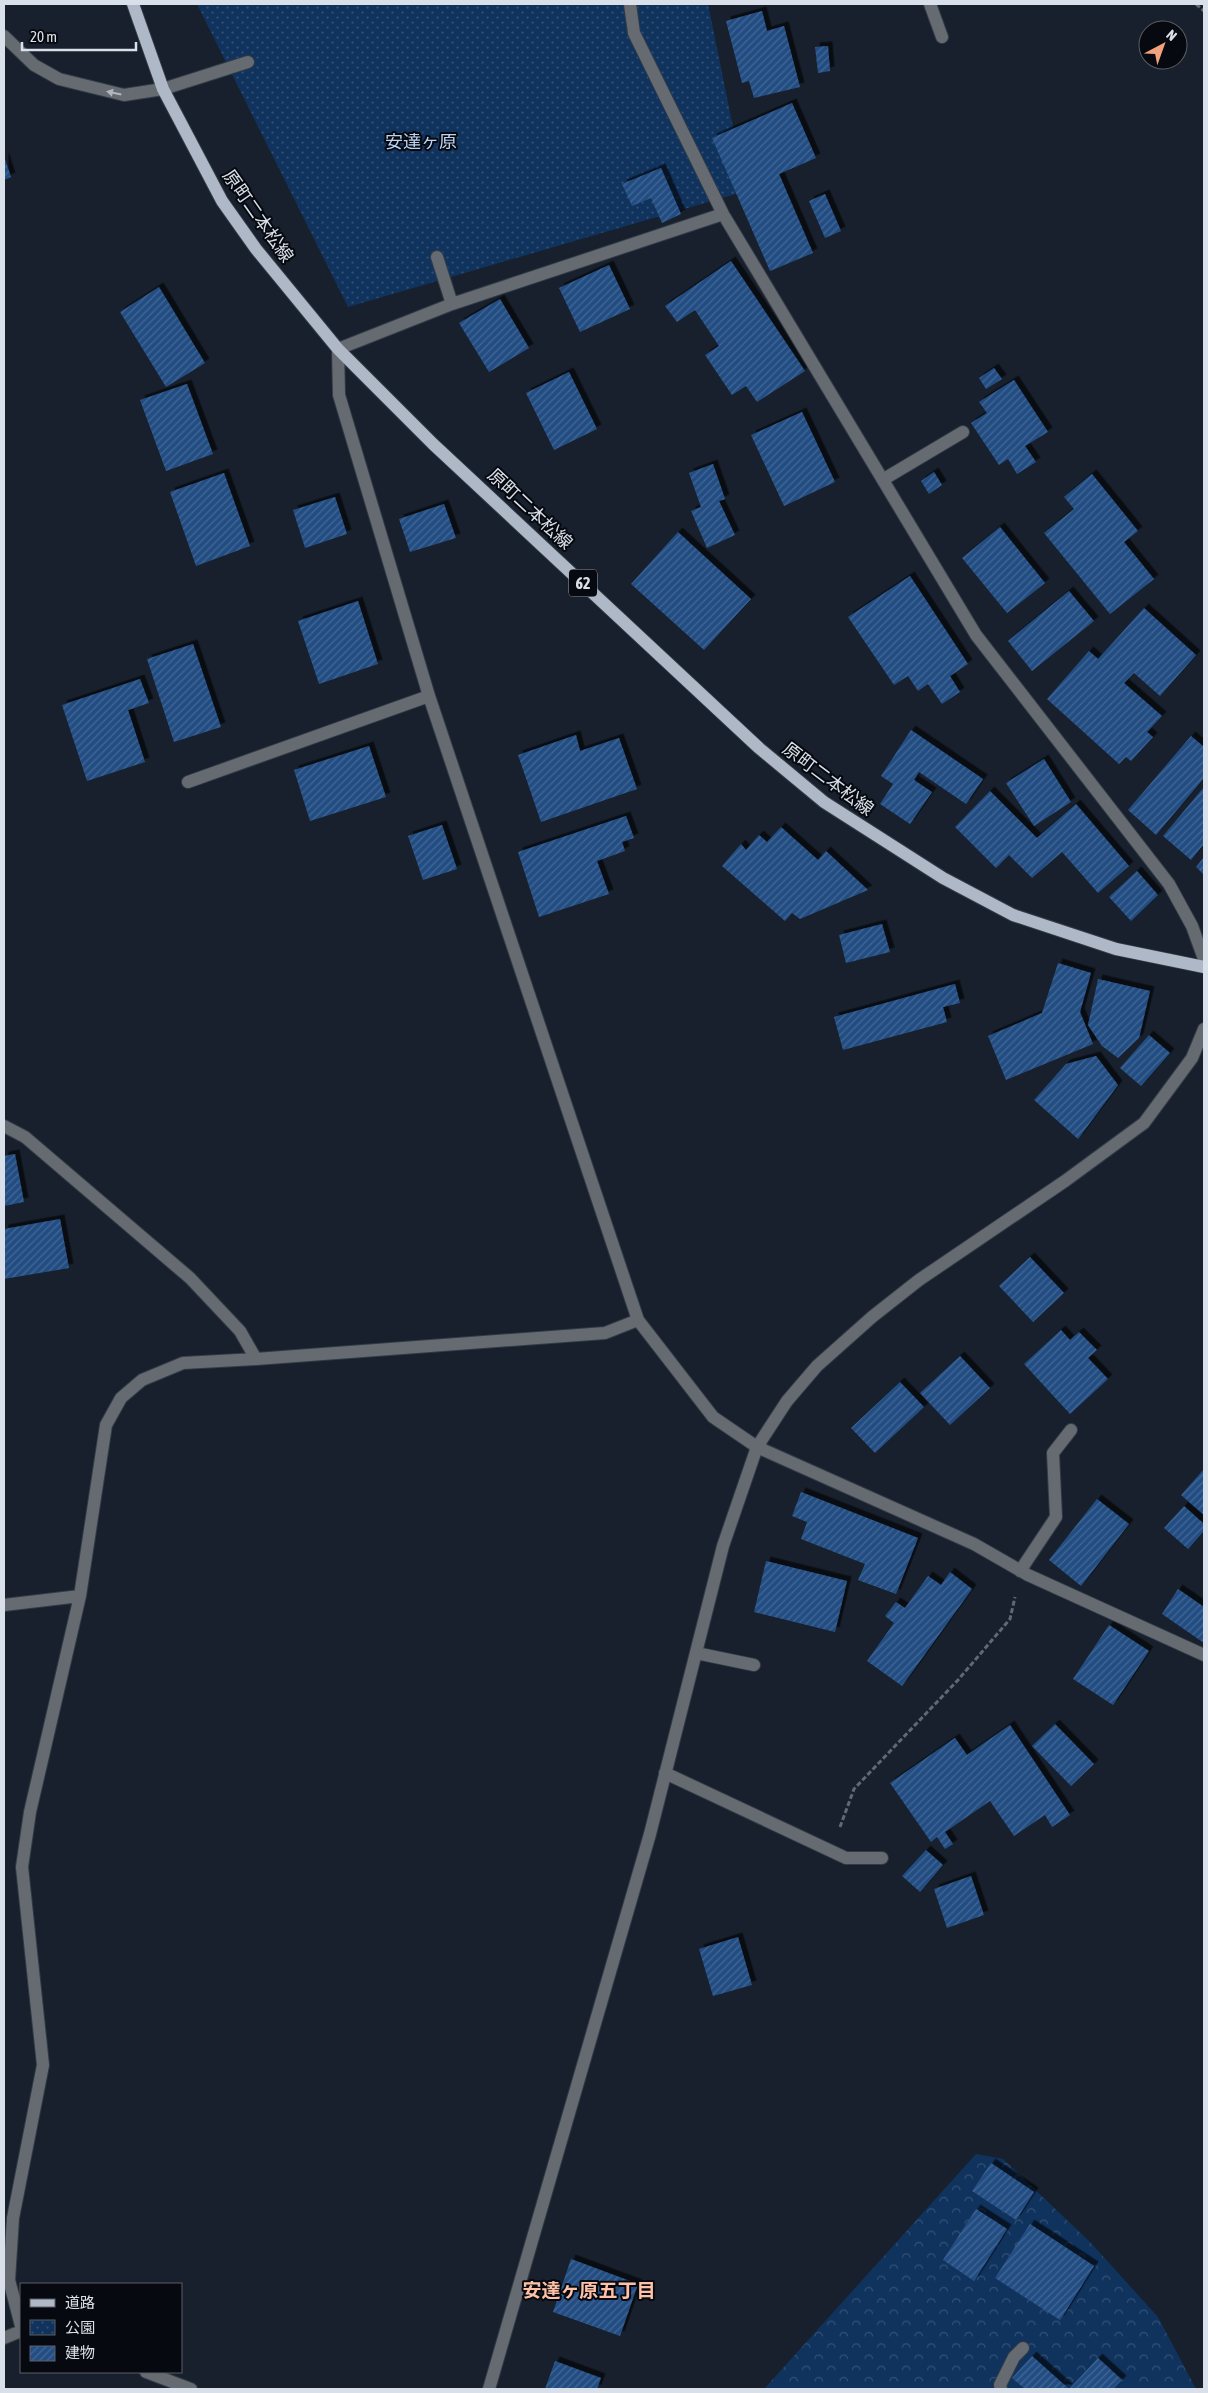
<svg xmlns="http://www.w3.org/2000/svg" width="1208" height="2393" font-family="'Asap Condensed','Noto Sans JP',sans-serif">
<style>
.forest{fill:url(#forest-crowns)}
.park{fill:url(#park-dots)}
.building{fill:url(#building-hatch);filter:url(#shadow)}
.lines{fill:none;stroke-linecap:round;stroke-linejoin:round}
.minor-casing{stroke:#323b46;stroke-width:14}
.major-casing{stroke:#323b46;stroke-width:14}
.path{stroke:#606873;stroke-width:3;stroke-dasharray:5 2.5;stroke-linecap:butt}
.minor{stroke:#666b72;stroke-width:12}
.major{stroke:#aeb8c6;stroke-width:12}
.oneway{fill:#b1b7bf}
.labels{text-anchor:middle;stroke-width:4;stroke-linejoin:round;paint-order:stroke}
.shield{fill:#06090f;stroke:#9aa0a8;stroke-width:1}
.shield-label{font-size:16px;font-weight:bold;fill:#dae0e9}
.park-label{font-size:18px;fill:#bbd3f3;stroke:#06090f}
.street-label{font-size:18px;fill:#dae0e9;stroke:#06090f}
.neighbourhood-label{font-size:19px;font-weight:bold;fill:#fec1a6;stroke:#06090f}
</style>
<defs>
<pattern id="forest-crowns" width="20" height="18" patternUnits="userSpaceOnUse" patternTransform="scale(1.25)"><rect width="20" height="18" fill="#10335e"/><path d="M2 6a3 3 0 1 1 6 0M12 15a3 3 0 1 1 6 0" fill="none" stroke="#325075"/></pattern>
<pattern id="park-dots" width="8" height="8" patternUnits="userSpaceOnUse" patternTransform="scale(1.25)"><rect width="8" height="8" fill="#10335e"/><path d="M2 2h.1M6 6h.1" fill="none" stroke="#325075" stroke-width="1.8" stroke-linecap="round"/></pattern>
<pattern id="building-hatch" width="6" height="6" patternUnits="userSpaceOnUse" patternTransform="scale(1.25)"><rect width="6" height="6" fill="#244e83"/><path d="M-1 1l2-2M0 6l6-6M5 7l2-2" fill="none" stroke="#436795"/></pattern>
<filter id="shadow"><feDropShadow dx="4.5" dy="-4.5" stdDeviation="0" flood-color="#0009"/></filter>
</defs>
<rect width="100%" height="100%" fill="#17202c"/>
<!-- forest -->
<path class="forest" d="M976,2154L1003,2159L1090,2242L1158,2317L1196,2389H764Z"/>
<!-- park -->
<path class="park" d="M197,4H708L746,191L348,307Z"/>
<!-- building -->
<path class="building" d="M762,11L767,31L784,26L800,87L754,98L749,81L742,83L726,21Z
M828,46L830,71L818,73L815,47Z
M792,103L816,158L779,174L813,253L770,271L712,138Z
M4,156L11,177L4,180Z
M661,168L681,214L662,223L651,198L632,206L622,184Z
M825,194L841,231L825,238L809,201Z
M731,261L805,371L757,402L746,386L732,395L705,355L719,346L695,310L677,322L665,306Z
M609,265L630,309L580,332L559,288Z
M159,287L205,363L166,387L120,312Z
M500,299L529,348L489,372L459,323Z
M994,368L1002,379L986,389L979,378Z
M569,372L597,429L554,450L526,393Z
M1014,380L1048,432L1025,446L1036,462L1017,474L1008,459L999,465L971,423L987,413L979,402Z
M187,384L213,454L166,471L140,400Z
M802,412L835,482L784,506L751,435Z
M713,464L725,499L719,501L735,535L707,548L691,511L701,507L689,473Z
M934,472L942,485L929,494L921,481Z
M224,473L250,546L196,566L170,492Z
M1092,474L1138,531L1124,542L1154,579L1110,614L1044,533L1074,509L1064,497Z
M335,497L347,534L305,548L293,510Z
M444,504L456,538L410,552L399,519Z
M1000,527L1045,583L1007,613L962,558Z
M678,532L751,599L704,650L631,584Z
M910,576L968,664L950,676L960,692L942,704L928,684L918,691L908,676L894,685L848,617Z
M1069,591L1094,621L1032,671L1008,641Z
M358,601L378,664L319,684L298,621Z
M1144,608L1196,655L1160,696L1134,673L1124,683L1162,716L1147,732L1153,737L1131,761L1126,757L1119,764L1047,699L1089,651L1098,659Z
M193,644L221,727L174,742L147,659Z
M140,679L149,703L128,710L145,762L87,781L62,705Z
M911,730L983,779L966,804L919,772L914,780L932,792L910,824L880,804L893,784L881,776Z
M576,735L580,751L619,738L637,789L541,822L518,755Z
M1191,736L1204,747V778L1156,835L1128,810Z
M369,746L386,797L310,821L294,770Z
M1044,759L1071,802L1034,826L1006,783Z
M1204,787V844L1191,860L1163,836Z
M990,791L1037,838L1076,804L1129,866L1098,893L1062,852L1032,878L1009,855L996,868L955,827Z
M626,816L634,838L622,842L625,851L597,861L609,894L539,917L518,852Z
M442,825L457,869L423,880L408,836Z
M781,827L818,860L826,851L868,890L800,919L792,913L785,921L722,866L741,844L746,850L759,835L767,842Z
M1204,857V875L1196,867Z
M1137,871L1158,895L1131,921L1109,897Z
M882,924L890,952L846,963L839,935Z
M1058,963L1091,973L1080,1012L1093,1044L1006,1080L988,1036L1042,1013Z
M1098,979L1150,991L1139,1038L1118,1058L1102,1046L1088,1025Z
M955,984L960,1003L943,1007L947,1022L843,1050L834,1017Z
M1149,1035L1170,1053L1141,1086L1120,1068Z
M1096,1056L1118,1085L1078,1139L1034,1100L1066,1064Z
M15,1154L24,1202L4,1206V1156Z
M60,1219L69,1268L4,1279V1229Z
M1030,1257L1064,1293L1033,1322L999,1286Z
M1061,1330L1070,1340L1079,1332L1097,1350L1088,1358L1108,1379L1070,1414L1024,1364Z
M960,1356L990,1388L950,1425L920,1393Z
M900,1382L924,1407L875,1453L851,1428Z
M1204,1469V1515L1181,1495Z
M801,1492L918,1538L896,1594L858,1580L865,1564L801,1539L807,1522L792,1516Z
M1097,1499L1129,1524L1081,1586L1049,1560Z
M1184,1506L1204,1524V1531L1188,1549L1164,1528Z
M766,1561L847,1581L835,1632L754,1612Z
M950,1572L972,1589L902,1686L867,1661L894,1623L885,1616L896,1602L905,1608L928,1576L941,1585Z
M1178,1589L1204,1607V1643L1162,1614Z
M1109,1625L1149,1651L1113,1705L1073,1679Z
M1055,1724L1094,1764L1071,1786L1032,1746Z
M1010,1725L1070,1815L1052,1827L1045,1815L1014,1836L990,1801L945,1832L953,1844L945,1849L937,1837L931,1842L890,1783L955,1738L967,1755Z
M926,1850L943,1865L920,1892L902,1876Z
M971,1876L984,1915L947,1928L934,1889Z
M738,1937L752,1985L713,1996L699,1949Z
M991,2163L1034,2192L1016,2220L972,2191Z
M976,2209L1007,2229L974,2281L943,2260Z
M1030,2224L1094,2266L1060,2320L995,2278Z
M571,2259L638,2284L620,2336L553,2312Z
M1032,2356L1069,2389L1098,2358L1122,2380L1113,2389H1025L1012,2378Z
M555,2361L601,2378L597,2389H545Z"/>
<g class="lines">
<defs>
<path id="minor" d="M630,4L634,33L723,214L976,635L1169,884L1192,926L1204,959
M930,4L942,37
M4,36L34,65L59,79L124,95L163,89L248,62
M723,214L452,304L338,349L339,395L429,696L638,1320L713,1417L757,1447L974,1544L1028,1575L1204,1655
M437,257L452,304
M884,479L963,432
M188,782L429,696
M4,1126L25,1137L190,1278L240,1331L256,1359L605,1333L638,1320
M1020,1571L1056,1517L1053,1453L1071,1430
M4,1605L80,1596L106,1425L121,1398L142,1380L183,1363L256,1359
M696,1653L754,1665
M665,1773L846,1858H882
M21,2326L9,2280L13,2218L43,2065L22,1867L30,1812L80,1596
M4,2338L21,2331
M146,2372L191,2389
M489,2389L650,1834L723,1546L757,1447L787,1401L817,1366L872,1317L919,1280L1065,1181L1144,1123L1192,1058L1204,1029
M1001,2389L1000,2385L1014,2357L1023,2348"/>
<path id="major" d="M133,4L163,89L222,201L256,249L338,349L433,444L759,748L824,802L943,878L1013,915L1116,949L1204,967"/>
</defs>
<!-- minor casing -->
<use href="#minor" class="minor-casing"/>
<!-- major casing -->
<use href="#major" class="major-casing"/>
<!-- path -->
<path class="path" d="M1196,4L1204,11
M840,1827L854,1789L958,1680L1010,1619L1015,1597"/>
<!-- minor -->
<use href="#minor" class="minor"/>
<!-- major -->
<use href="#major" class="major"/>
</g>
<!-- one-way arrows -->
<defs><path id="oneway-solid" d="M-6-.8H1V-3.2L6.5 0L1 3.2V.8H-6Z" transform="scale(1.25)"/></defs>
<use class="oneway" href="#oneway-solid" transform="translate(114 93) rotate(-168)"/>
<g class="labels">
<!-- shield labels -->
<rect class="shield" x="569" y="569.5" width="28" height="27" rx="4"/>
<g class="shield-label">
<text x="583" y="589">62</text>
</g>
<!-- park labels -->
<g class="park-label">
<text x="421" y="148">安達ヶ原</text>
</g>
<!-- street labels -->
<g class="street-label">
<text transform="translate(258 216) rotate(55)" y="6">原町二本松線</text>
<text transform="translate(530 509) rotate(43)" y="6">原町二本松線</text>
<text transform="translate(828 779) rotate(37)" y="6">原町二本松線</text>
</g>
<!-- neighbourhood labels -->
<g class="neighbourhood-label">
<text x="589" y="2297">安達ヶ原五丁目</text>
</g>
</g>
<!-- border -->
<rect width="1208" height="2393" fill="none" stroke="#dae0e9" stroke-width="10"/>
<!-- legend -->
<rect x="20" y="2283" width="162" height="90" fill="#06090f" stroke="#5b5f66"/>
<rect x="30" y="2299" width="25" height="8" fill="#aeb8c6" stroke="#5b5f66"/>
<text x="65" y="2308" font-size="15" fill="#dae0e9">道路</text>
<rect x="30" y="2320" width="25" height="15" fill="url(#park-dots)" stroke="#5b5f66"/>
<text x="65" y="2333" font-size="15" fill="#dae0e9">公園</text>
<rect x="30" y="2346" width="25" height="15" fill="url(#building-hatch)" stroke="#5b5f66"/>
<text x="65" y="2358" font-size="15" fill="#dae0e9">建物</text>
<!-- north arrow -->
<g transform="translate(1163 45) rotate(41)"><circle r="24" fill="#06090f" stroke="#5b5f66"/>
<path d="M0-4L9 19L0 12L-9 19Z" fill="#f1a17c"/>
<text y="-8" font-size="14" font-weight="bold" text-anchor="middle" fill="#dae0e9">N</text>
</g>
<!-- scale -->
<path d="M22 42v8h114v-8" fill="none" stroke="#dae0e9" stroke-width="2.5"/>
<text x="30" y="42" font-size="15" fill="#dae0e9" stroke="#06090f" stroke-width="4" paint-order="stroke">20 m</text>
</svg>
